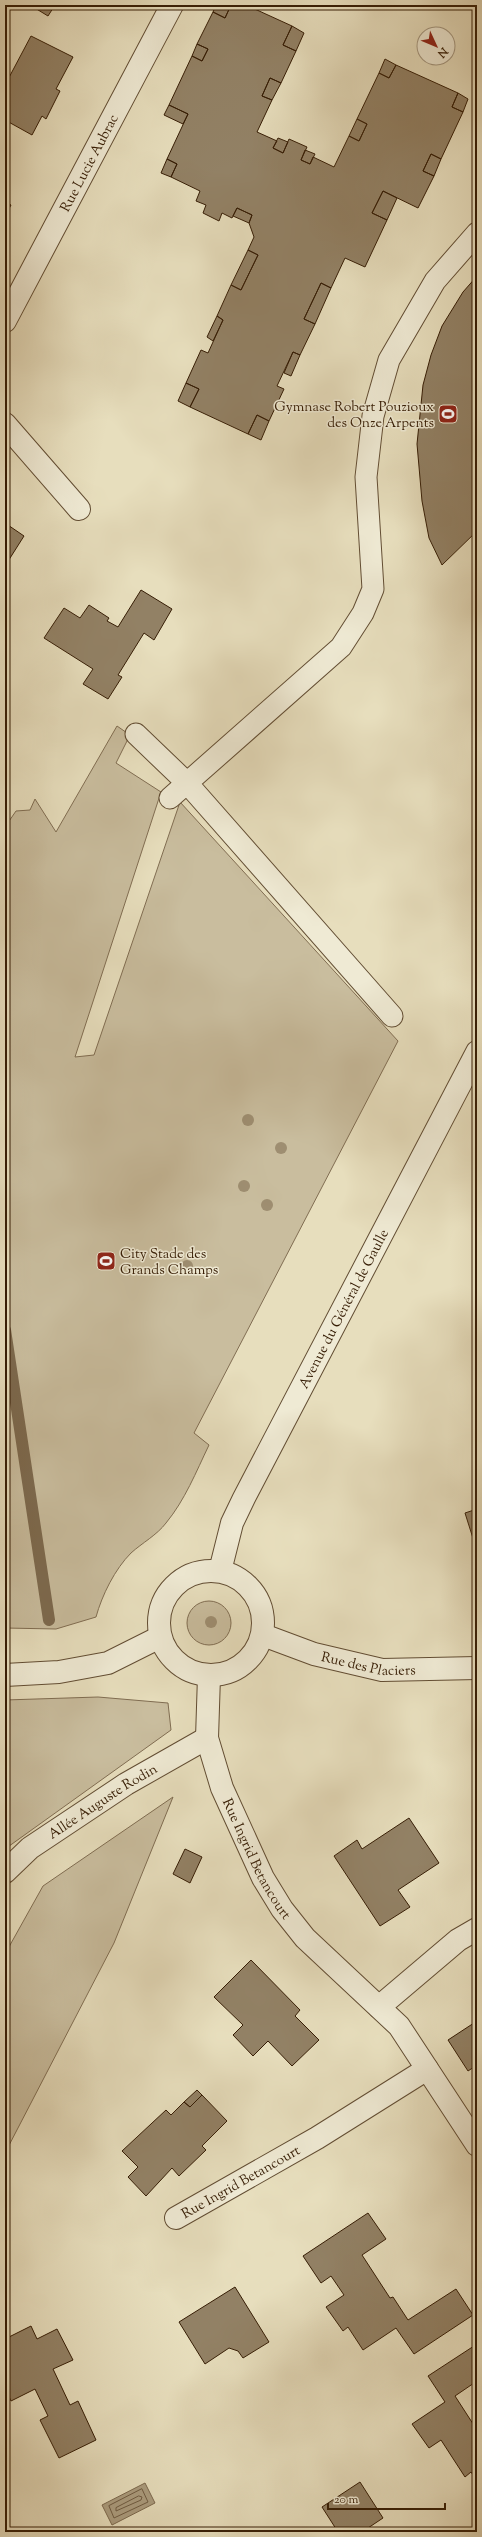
<svg xmlns="http://www.w3.org/2000/svg" width="482" height="2537" font-family="'Sorts Mill Goudy',serif">
<style>
.green{fill:#c9bd9e;stroke:#806d52}
.water{fill:#ab9c7e;stroke:#7c694e}
.lines{fill:none;stroke-linecap:round;stroke-linejoin:round}
.shore{stroke:#705c42;stroke-width:1}
.stream{stroke:#7c694e;stroke-width:12}
.building{fill:#928165;stroke:#361d05}
.service-casing{stroke:#624d33;stroke-width:23}
.minor-casing{stroke:#624d33;stroke-width:24}
.tertiary-casing{stroke:#624d33;stroke-width:24}
.service{stroke:#efead4;stroke-width:21}
.minor{stroke:#efead4;stroke-width:22}
.tertiary{stroke:#efead4;stroke-width:22}
.tree{fill:#9e8e71}
.labels{text-anchor:middle;stroke-width:3;stroke-linejoin:round;paint-order:stroke}
.street-label{font-size:14px;fill:#361d05;stroke:#efead4}
.poi-label{font-size:14px;fill:#361d05;stroke:#efead4;text-anchor:end}
</style>
<rect width="100%" height="100%" fill="#e7debd"/>
<filter id="stains"><feTurbulence type="fractalNoise" baseFrequency=".005" numOctaves="4"/><feColorMatrix values="0 0 0 0 .2 0 0 0 0 .09 0 0 0 0 .02 0 0 0 .5 -.17"/></filter>
<radialGradient id="worn" r=".72"><stop offset=".6" stop-color="#630" stop-opacity="0"/><stop offset="1" stop-color="#630" stop-opacity=".3"/></radialGradient>
<!-- green -->
<path class="green" d="M117,726L130,735L116,763L161,792L75,1057L94,1055L180,802L398,1041L194,1433L209,1445C196,1472 185,1500 166,1523C157,1535 142,1543 131,1553C115,1569 102,1595 96,1617L56,1629L5,1628V827L16,811L30,810L35,799L56,832Z
M187 1623a22 22 0 1 1 44 0a22 22 0 1 1-44 0Z
M98,1697L168,1703L171,1730L5,1849V1700Z
M173,1797L114,1943L5,2153V1954L43,1886Z"/>
<!-- water -->
<path class="water" d="M145,2483L155,2503L112,2525L102,2505Z"/>
<g class="lines">
<!-- shore -->
<path class="shore" d="M142,2489L148,2502L114,2518L109,2506Z
M139,2496L142,2497L141,2500L116,2511V2508Z"/>
<!-- stream -->
<path class="stream" d="M5,1330L49,1620"/>
</g>
<!-- building -->
<path class="building" d="M30,5H55L48,16Z
M216,5H231L225,18L213,12Z
M231,5H246L292,26L283,45L296,51L281,83L270,78L262,96L272,100L257,132L277,141L273,148L283,153L289,139L307,147L301,160L310,164L313,157L334,167L349,136L359,141L367,124L357,119L379,73L389,78L396,65L458,93L452,107L463,112L441,159L431,154L423,171L434,176L418,208L383,191L372,213L387,220L365,267L345,258L331,288L321,283L304,319L315,324L300,355L293,352L277,386L284,389L269,421L257,415L248,434L190,407L199,389L186,383L201,350L208,353L223,320L217,316L231,285L241,290L258,255L248,250L254,237L249,223L252,215L237,208L232,218L222,213L219,221L203,213L206,205L196,201L200,191L171,177L177,164L167,159L188,114L169,105L192,56L202,61L208,49L197,44L213,12L225,18Z
M292,26L304,33L296,51L283,45Z
M31,36L73,57L56,89L60,91L46,119L42,116L32,135L5,120V85Z
M197,44L208,49L202,61L192,56Z
M385,59L396,65L389,78L379,73Z
M270,78L281,83L272,100L262,96Z
M458,93L468,99L463,112L452,107Z
M169,105L188,114L183,124L164,115Z
M357,119L367,124L359,141L349,136Z
M278,138L288,142L283,153L273,148Z
M305,150L315,154L310,164L301,160Z
M431,154L441,159L434,176L423,171Z
M167,159L177,164L171,177L161,173Z
M383,191L397,198L387,220L372,213Z
M5,202L11,205L5,216Z
M237,208L252,215L249,223L233,216Z
M248,250L258,255L241,290L231,285Z
M477,276V531L442,565L429,538L422,501L417,444L423,385L431,355L442,326L463,292Z
M321,283L331,288L315,324L304,319Z
M217,316L223,320L213,341L207,337Z
M293,352L300,355L291,376L284,373Z
M186,383L199,389L190,407L178,401Z
M257,415L269,421L261,440L248,434Z
M5,523L24,536L5,566Z
M141,590L172,609L154,640L144,633L118,675L122,677L108,699L83,684L93,669L44,638L64,608L80,618L89,605L109,618L107,621L118,627Z
M477,1509V1551L465,1513Z
M409,1818L439,1863L398,1890L410,1907L380,1926L334,1856L357,1840L362,1849Z
M185,1849L202,1857L190,1883L173,1874Z
M251,1960L300,2010L295,2016L319,2040L292,2066L268,2041L253,2056L233,2035L243,2025L214,1997Z
M477,2021V2065L468,2071L448,2040Z
M197,2090L202,2095L190,2107L184,2102Z
M202,2095L227,2121L202,2146L206,2150L179,2176L172,2168L146,2196L128,2177L138,2167L122,2151L166,2110L171,2115L184,2102L190,2107Z
M368,2213L386,2239L362,2255L390,2298L393,2297L408,2320L456,2289L473,2315L414,2354L396,2328L363,2350L348,2327L343,2331L326,2307L344,2295L331,2276L321,2283L303,2256Z
M235,2287L269,2342L243,2358L238,2351L229,2348L205,2364L179,2322Z
M31,2326L37,2339L57,2329L73,2360L53,2369L70,2405L78,2401L96,2440L59,2458L40,2420L48,2416L35,2389L11,2401L5,2388V2339Z
M477,2344V2381L455,2396L477,2430V2481L471,2472L465,2477L441,2440L429,2448L412,2424L445,2402L428,2376Z
M360,2482L383,2518L362,2532H338L322,2507Z"/>
<g class="lines">
<defs>
<path id="service" d="M136,734L187,783L392,1016
M170,798L341,647L363,613L373,589L366,477L373,416L389,360L435,281L477,233"/>
<g id="minor">
<path id="s1" d="M5,321L172,5"/>
<path d="M5,424L79,509"/>
<path id="s2" d="M209,1676L207,1738L222,1788L263,1878L282,1909L305,1938L399,2026L477,2145"/>
<path id="s3" d="M5,1872L30,1848L126,1784L207,1738"/>
<path d="M379,2007L458,1940L477,1929"/>
<path id="s4" d="M176,2218L317,2138L427,2069"/>
</g>
<g id="tertiary">
<circle cx="211" cy="1623" r="52"/>
<path id="s5" d="M220,1571L232,1523L244,1498L477,1052"/>
<path id="s6" d="M263,1635L314,1654L382,1670L477,1668"/>
<path d="M5,1675L59,1672L108,1663L160,1637"/>
</g>
</defs>
<!-- service casing -->
<use href="#service" class="service-casing"/>
<!-- minor casing -->
<use href="#minor" class="minor-casing"/>
<!-- tertiary casing -->
<use href="#tertiary" class="tertiary-casing"/>
<!-- service -->
<use href="#service" class="service"/>
<!-- minor -->
<use href="#minor" class="minor"/>
<!-- tertiary -->
<use href="#tertiary" class="tertiary"/>
</g>
<!-- trees -->
<g class="tree">
<circle cx="248" cy="1120" r="6"/>
<circle cx="281" cy="1148" r="6"/>
<circle cx="244" cy="1186" r="6"/>
<circle cx="267" cy="1205" r="6"/>
<circle cx="187" cy="1266" r="6"/>
<circle cx="211" cy="1622" r="6"/>
</g>
<!-- icons -->
<defs>
<symbol id="stadium-square" viewBox="-11 -11 22 22"><rect x="-9" y="-9" width="18" height="18" rx="4" fill="#8f2418" stroke="#efead4"/><path d="M0-5a6.5 5 0 1 0 0 10a6.5 5 0 1 0 0-10ZM-3.5-1.8h7v3.6h-7Z" fill="#fff"/></symbol>
</defs>
<g fill-rule="evenodd">
<use href="#stadium-square" x="437" y="403" width="22" height="22"/>
<use href="#stadium-square" x="95" y="1250" width="22" height="22"/>
</g>
<g class="labels">
<!-- street labels -->
<g class="street-label">
<text dy="5" stroke="none"><textPath href="#s1" startOffset="179">Rue Lucie Aubrac</textPath></text>
<text dy="5" stroke="none"><textPath href="#s5" startOffset="291">Avenue du Général de Gaulle</textPath></text>
<text dy="5" stroke="none"><textPath href="#s6" startOffset="110">Rue des Placiers</textPath></text>
<text dy="5" stroke="none"><textPath href="#s3" startOffset="121">Allée Auguste Rodin</textPath></text>
<text dy="5" stroke="none"><textPath href="#s2" startOffset="193">Rue Ingrid Betancourt</textPath></text>
<text dy="5" stroke="none"><textPath href="#s4" startOffset="74">Rue Ingrid Betancourt</textPath></text>
</g>
<!-- poi labels -->
<g class="poi-label">
<text x="434" y="411">Gymnase Robert Pouzioux<tspan x="434" dy="16">des Onze Arpents</tspan></text>
<text x="120" y="1258" text-anchor="start">City Stade des<tspan x="120" dy="16">Grands Champs</tspan></text>
</g>
</g>
<!-- margin -->
<rect width="482" height="2537" fill="none" stroke="#e7debd" stroke-width="20"/>
<rect x="6" y="6" width="470" height="2525" fill="none" stroke="#361d05" stroke-width="2"/>
<rect x="10" y="10" width="462" height="2517" fill="none" stroke="#361d05"/>
<!-- north arrow -->
<g transform="translate(436 46) rotate(134)"><circle r="19" fill="#efead4" stroke="#a59881"/>
<path d="M0-3L7 15L0 10L-7 15Z" fill="#8f2418"/>
<text y="-6" font-size="11" font-weight="bold" text-anchor="middle" fill="#361d05">N</text>
</g>
<!-- scale -->
<path d="M328 2503v6h117v-6" fill="none" stroke="#361d05" stroke-width="2"/>
<text x="334" y="2503" font-size="12" fill="#361d05" stroke="#efead4" stroke-width="3" paint-order="stroke">20 m</text>
<rect width="100%" height="100%" filter="url(#stains)"/>
<rect width="100%" height="100%" fill="url(#worn)"/>
</svg>
